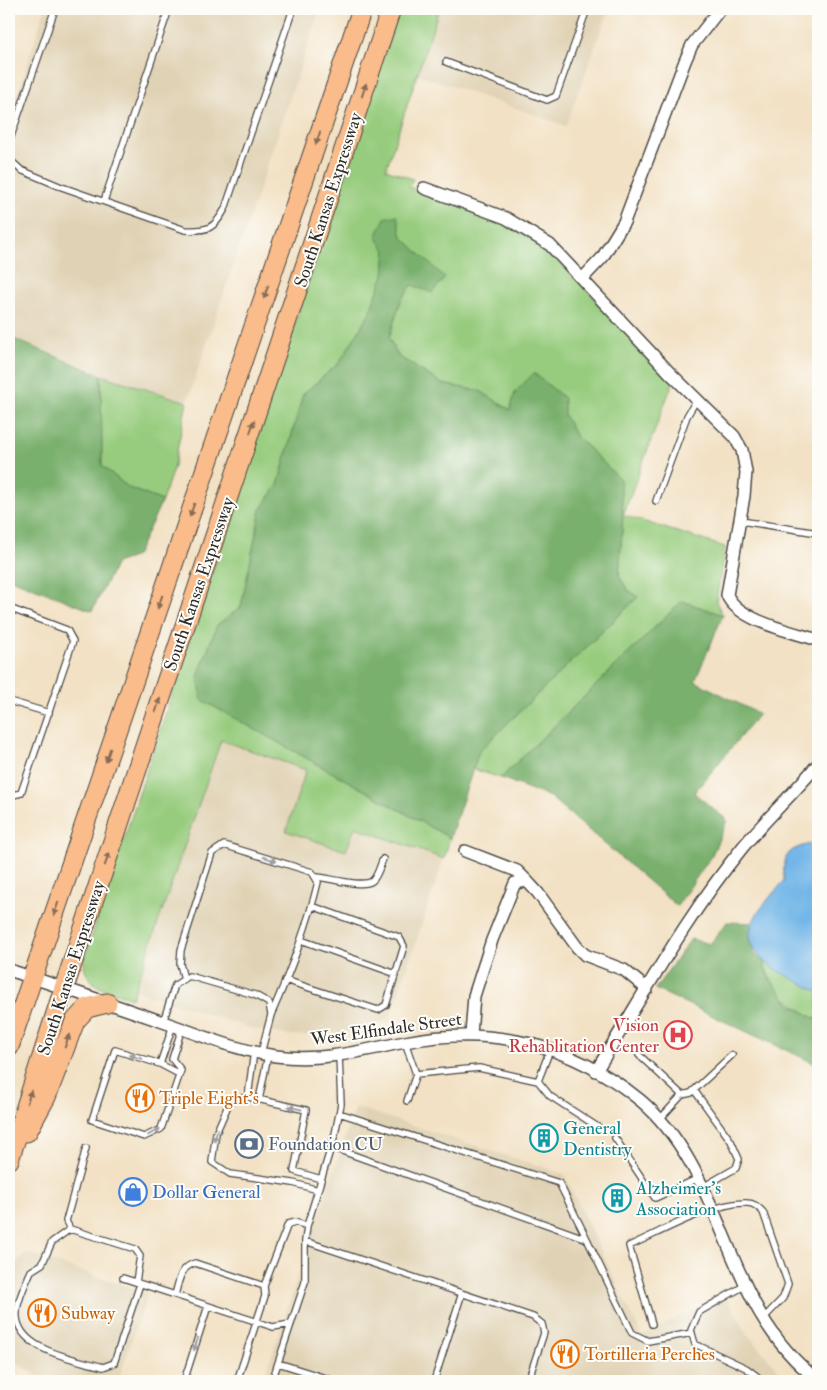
<svg xmlns="http://www.w3.org/2000/svg" width="827" height="1390" font-family="'IM FELL Double Pica',serif">
<style>
.built{fill:#e0d2b4}
.green{fill:#97cc7e;stroke:#617c54}
.forest{fill:#79b06d;stroke:#526e4c}
.water{fill:#72b6e8;stroke:#4e708a}
.lines{fill:none;stroke-linecap:round;stroke-linejoin:round}
.lane-casing{stroke:#494642;stroke-width:8}
.street-casing{stroke:#494642;stroke-width:14}
.primary-casing{stroke:#494642;stroke-width:21}
.lane{stroke:#fff;stroke-width:5.5}
.street{stroke:#fff;stroke-width:11}
.primary{stroke:#f9bc8a;stroke-width:19}
.oneway{fill:#886c56}
.oneway2{fill:#a0a0a0}
.labels{text-anchor:middle;stroke-width:4;stroke-linejoin:round;paint-order:stroke}
.street-label{font-size:18px;fill:#2b2b2b;stroke:#fdfcf7}
.health-label{font-size:18px;fill:#be3a42;stroke:#fdfcf7;text-anchor:end}
.food-label{font-size:18px;fill:#c56008;stroke:#fdfcf7;text-anchor:start}
.culture-label{font-size:18px;fill:#0d838f;stroke:#fdfcf7;text-anchor:start}
.service-label{font-size:18px;fill:#4e5e75;stroke:#fdfcf7;text-anchor:start}
.shop-label{font-size:18px;fill:#366cbe;stroke:#fdfcf7;text-anchor:start}
</style>
<rect width="100%" height="100%" fill="#fdfcf7"/>
<filter id="ink" filterUnits="userSpaceOnUse"><feTurbulence type="fractalNoise" baseFrequency=".02" numOctaves="2"/><feDisplacementMap in="SourceGraphic" scale="10" xChannelSelector="R" yChannelSelector="G"/><feConvolveMatrix kernelMatrix="1 2 1 2 8 2 1 2 1" color-interpolation-filters="sRGB"/></filter>
<filter id="wash" filterUnits="userSpaceOnUse"><feTurbulence type="fractalNoise" baseFrequency=".0096" numOctaves="4" result="noise"/><feDisplacementMap in="SourceGraphic" scale="20" xChannelSelector="R" yChannelSelector="G"/><feGaussianBlur stdDeviation="1.12" result="paint"/><feColorMatrix in="noise" values="0 0 0 0 0 0 0 0 0 0 0 0 0 0 0 0 0 1.4 0 .05"/><feComposite in="paint" operator="in"/></filter>
<g filter="url(#wash)">
<rect width="100%" height="100%" fill="#f2e1c4"/>
<!-- built -->
<path class="built" d="M45,9H320L187,402L101,375L9,337V120Z
M439,9H609L566,126L417,74Z
M221,740L306,770L286,831L355,827L444,859L389,1021L341,1032L315,1036L286,1035L253,1029L135,990Z
M355,1107L564,1174L642,1336L724,1294L747,1333L787,1381H302L287,1376L285,1381H263Z
M26,1253L148,1293L118,1381H51L42,1379L9,1358V1270Z"/>
<!-- green -->
<path class="green" d="M399,9H439L386,169L413,179L409,187L502,221L543,244L673,382L623,515L725,547L716,602L723,615L682,601L501,778L473,769L479,751L638,597L627,589L619,576L623,515L620,480L575,435L564,415L534,374L515,392L511,410L480,391L442,384L398,356L389,338L401,300L412,284L444,278L402,237L397,216L386,251L384,275L368,316L339,363L303,394L278,485L261,509L241,607L217,625L202,700L450,838L444,859L355,827L346,851L286,831L306,770L221,740L132,998C109,990 84,989 84,960Z
M101,375L187,402L174,466L162,501L129,488L102,466Z
M763,961L818,992V1020C790,1004 774,993 763,961Z"/>
<!-- forest -->
<path class="forest" d="M397,215L402,237L445,278L432,293L412,285L401,300L389,338L398,356L442,384L480,391L510,410L515,392L534,373L564,398V415L575,435L620,479L623,515L619,576L627,589L638,597L479,751L450,838L202,700L198,676L217,625L241,607L261,509L278,485L303,394L339,363L368,316L384,275L386,251L376,237L385,218Z
M9,337L101,375L102,466L129,488L162,501L136,556L116,563L92,611L11,579Z
M682,601L723,615L695,681L759,714L694,793L727,820L712,855L677,906L550,797L501,778Z
M727,922L752,923L749,939L754,953L763,961L768,976L790,1004L818,1020V1065L655,989L691,939L710,944Z"/>
<!-- water -->
<path class="water" d="M818,842V992C794,978 739,960 752,924C756,911 775,892 784,881C782,850 790,849 818,842Z"/>
</g>
<g filter="url(#ink)">
<g class="lines">
<defs>
<path id="lane" d="M446,62L547,100L556,96L587,9
M9,142L55,9
M9,156L10,160L21,170L59,186L185,230C208,231 214,229 225,209L293,9
M104,201L169,9
M656,501L687,416L697,399
M741,521L818,533
M9,608L67,630L73,641L21,793L9,796
M9,701L49,713
M317,877C330,878 362,888 372,881C378,876 380,865 383,859
M301,940L396,974
M184,979L180,964L181,950L212,853L224,845L312,872L318,882C307,928 290,972 271,1015
M285,980L378,1010L386,1005L404,946L399,937L312,906
M163,1022L175,985L189,976L255,995L269,1003L271,1015L261,1053
M173,1025L160,1064L115,1050L92,1120L144,1137L161,1129L181,1070L172,1059L182,1028
M405,1042L416,1074L479,1068L538,1081L550,1050
M254,1051L248,1097L230,1101L216,1133L212,1162L230,1174L293,1183L318,1190
M639,1055L682,1095L660,1119
M160,1064L179,1074
M538,1081L550,1096L601,1129
M694,1090L731,1141L739,1159L736,1168L703,1187
M682,1095L691,1093L732,1055
M248,1097L306,1110L294,1171L321,1179
M259,1100L268,1055
M407,1101L416,1074
M339,1113L559,1183L587,1239
M615,1138L655,1198L699,1178
M331,1147L587,1239L632,1333L648,1341L692,1333
M86,1148L66,1221L70,1229L135,1249L140,1256L136,1282
M70,1229L52,1242L42,1264L31,1271C26,1283 18,1298 17,1311C13,1350 75,1359 103,1367L114,1363L140,1284
M305,1241L533,1317L542,1324L544,1333L528,1381
M123,1278L273,1327L291,1324
M264,1286L288,1224L295,1222L307,1226
M744,1286L699,1312L691,1330L695,1344L746,1368L758,1377V1381
M175,1295C179,1281 180,1267 195,1263L264,1286L265,1296L237,1381
M818,1309V1312
M652,1324L629,1246C659,1233 715,1201 747,1203C754,1203 758,1207 763,1212L788,1284L783,1298L763,1319
M278,1363L335,1381
M184,1381L208,1306
M272,1381L305,1282V1241L307,1226L335,1134L341,1104L339,1056
M307,1381L309,1373
M434,1381L462,1293"/>
<path id="street" d="M424,188L506,218L550,245L669,372L734,436L742,450L746,472L744,496L727,595C738,621 793,632 818,640
M582,279L602,258L624,222L685,61L692,45L720,9
M465,851L517,871L527,881
M9,970C61,987 114,1005 166,1023C201,1035 238,1051 276,1056C321,1062 361,1051 405,1042C491,1025 571,1044 640,1100C729,1175 721,1307 818,1380
M471,1035L474,996L492,940L515,883L527,881L538,893L577,947L585,955L624,970L647,989
M596,1071C643,996 686,917 742,848C766,819 794,793 818,764"/>
<path id="primary" d="M9,1047L362,9
M27,1132L46,1097L75,1021L87,1008L107,1003
M9,1160L64,988L391,9"/>
</defs>
<!-- lane casing -->
<use href="#lane" class="lane-casing"/>
<!-- street casing -->
<use href="#street" class="street-casing"/>
<!-- primary casing -->
<use href="#primary" class="primary-casing"/>
<!-- lane -->
<use href="#lane" class="lane"/>
<!-- street -->
<use href="#street" class="street"/>
<!-- primary -->
<use href="#primary" class="primary"/>
</g>
<!-- one-way arrows -->
<defs><path id="oneway-solid" d="M-6-.8H1V-3.2L6.5 0L1 3.2V.8H-6Z" transform="scale(1.25)"/></defs>
<g class="oneway">
<use href="#oneway-solid" transform="translate(364 90) rotate(-72)"/>
<use href="#oneway-solid" transform="translate(318 138) rotate(109)"/>
<use href="#oneway-solid" transform="translate(266 292) rotate(109)"/>
<use href="#oneway-solid" transform="translate(252 427) rotate(-72)"/>
<use href="#oneway-solid" transform="translate(192 510) rotate(110)"/>
<use href="#oneway-solid" transform="translate(160 602) rotate(109)"/>
<use href="#oneway-solid" transform="translate(158 705) rotate(-72)"/>
<use href="#oneway-solid" transform="translate(108 755) rotate(109)"/>
<use href="#oneway-solid" transform="translate(107 859) rotate(-72)"/>
<use href="#oneway-solid" transform="translate(56 909) rotate(109)"/>
<use href="#oneway-solid" transform="translate(67 1041) rotate(-71)"/>
<use href="#oneway-solid" transform="translate(29 1097) rotate(-72)"/>
</g>
<g class="oneway2">
<use href="#oneway-solid" transform="translate(270 859) rotate(17)"/>
<use href="#oneway-solid" transform="translate(136 1057) rotate(-162)"/>
<use href="#oneway-solid" transform="translate(295 1108) rotate(-167)"/>
<use href="#oneway-solid" transform="translate(154 1132) rotate(-28)"/>
<use href="#oneway-solid" transform="translate(216 1135) rotate(104)"/>
<use href="#oneway-solid" transform="translate(196 1344) rotate(108)"/>
</g>
</g>
<!-- icons -->
<defs>
<symbol id="hospital-ring" viewBox="-11 -11 22 22"><circle r="9.5" fill="#fdfcf7" stroke="#e0444e" stroke-width="1.5"/><path d="M-5-5h3v3.5h4V-5h3V5h-3V1.5h-4V5h-3Z" fill="#e0444e"/></symbol>
<symbol id="restaurant-ring" viewBox="-11 -11 22 22"><circle r="9.5" fill="#fdfcf7" stroke="#e8710a" stroke-width="1.5"/><path d="M-5-6h1v4h1v-4h1v4h1v-4h1v5L-1.5 .5V6h-2V.5L-5-1ZM5-6V6H3V1.5H1.5Q1.5-4 5-6Z" fill="#e8710a"/></symbol>
<symbol id="building-ring" viewBox="-11 -11 22 22"><circle r="9.5" fill="#fdfcf7" stroke="#0f9aa8" stroke-width="1.5"/><path d="M-4-6H4V6H1V3H-1V6H-4ZM-2.5-4.3h1.7v1.8h-1.7ZM.8-4.3h1.7v1.8H.8ZM-2.5-1h1.7V.8h-1.7ZM.8-1h1.7V.8H.8Z" fill="#0f9aa8"/></symbol>
<symbol id="bank-ring" viewBox="-11 -11 22 22"><circle r="9.5" fill="#fdfcf7" stroke="#5c6f8a" stroke-width="1.5"/><path d="M-6-4H6V4H-6ZM0-2.3a2.3 2.3 0 1 0 0 4.6a2.3 2.3 0 1 0 0-4.6Z" fill="#5c6f8a"/></symbol>
<symbol id="shop-ring" viewBox="-11 -11 22 22"><circle r="9.5" fill="#fdfcf7" stroke="#3f7fe0" stroke-width="1.5"/><path d="M-5-2.5h2.3a2.7 3.5 0 0 1 5.4 0H5L5.5 6h-11ZM-1.5-2.5h3a1.5 2.3 0 0 0-3 0Z" fill="#3f7fe0"/></symbol>
</defs>
<g fill-rule="evenodd">
<use href="#hospital-ring" x="662" y="1019" width="32" height="32"/>
<use href="#restaurant-ring" x="124" y="1082" width="32" height="32"/>
<use href="#building-ring" x="528" y="1122" width="32" height="32"/>
<use href="#bank-ring" x="233" y="1128" width="32" height="32"/>
<use href="#shop-ring" x="117" y="1176" width="32" height="32"/>
<use href="#building-ring" x="601" y="1182" width="32" height="32"/>
<use href="#restaurant-ring" x="26" y="1297" width="32" height="32"/>
<use href="#restaurant-ring" x="549" y="1338" width="32" height="32"/>
</g>
<g class="labels">
<!-- street labels -->
<g class="street-label">
<text transform="translate(328 200) rotate(-72)" y="6">South Kansas Expressway</text>
<text transform="translate(199 584) rotate(-71)" y="6">South Kansas Expressway</text>
<text transform="translate(71 968) rotate(-72)" y="6">South Kansas Expressway</text>
<text transform="translate(386 1029) rotate(-8)" y="6">West Elfindale Street</text>
</g>
<!-- health labels -->
<g class="health-label">
<text x="659" y="1031">Vision<tspan x="659" dy="21">Rehablitation Center</tspan></text>
</g>
<!-- food labels -->
<g class="food-label">
<text x="159" y="1104">Triple Eight's</text>
<text x="61" y="1319">Subway</text>
<text x="584" y="1360">Tortilleria Perches</text>
</g>
<!-- culture labels -->
<g class="culture-label">
<text x="563" y="1134">General<tspan x="563" dy="21">Dentistry</tspan></text>
<text x="636" y="1194">Alzheimer's<tspan x="636" dy="21">Association</tspan></text>
</g>
<!-- service labels -->
<g class="service-label">
<text x="268" y="1150">Foundation CU</text>
</g>
<!-- shop labels -->
<g class="shop-label">
<text x="152" y="1198">Dollar General</text>
</g>
</g>
<!-- margin -->
<rect width="827" height="1390" fill="none" stroke="#fdfcf7" stroke-width="30"/>
</svg>
